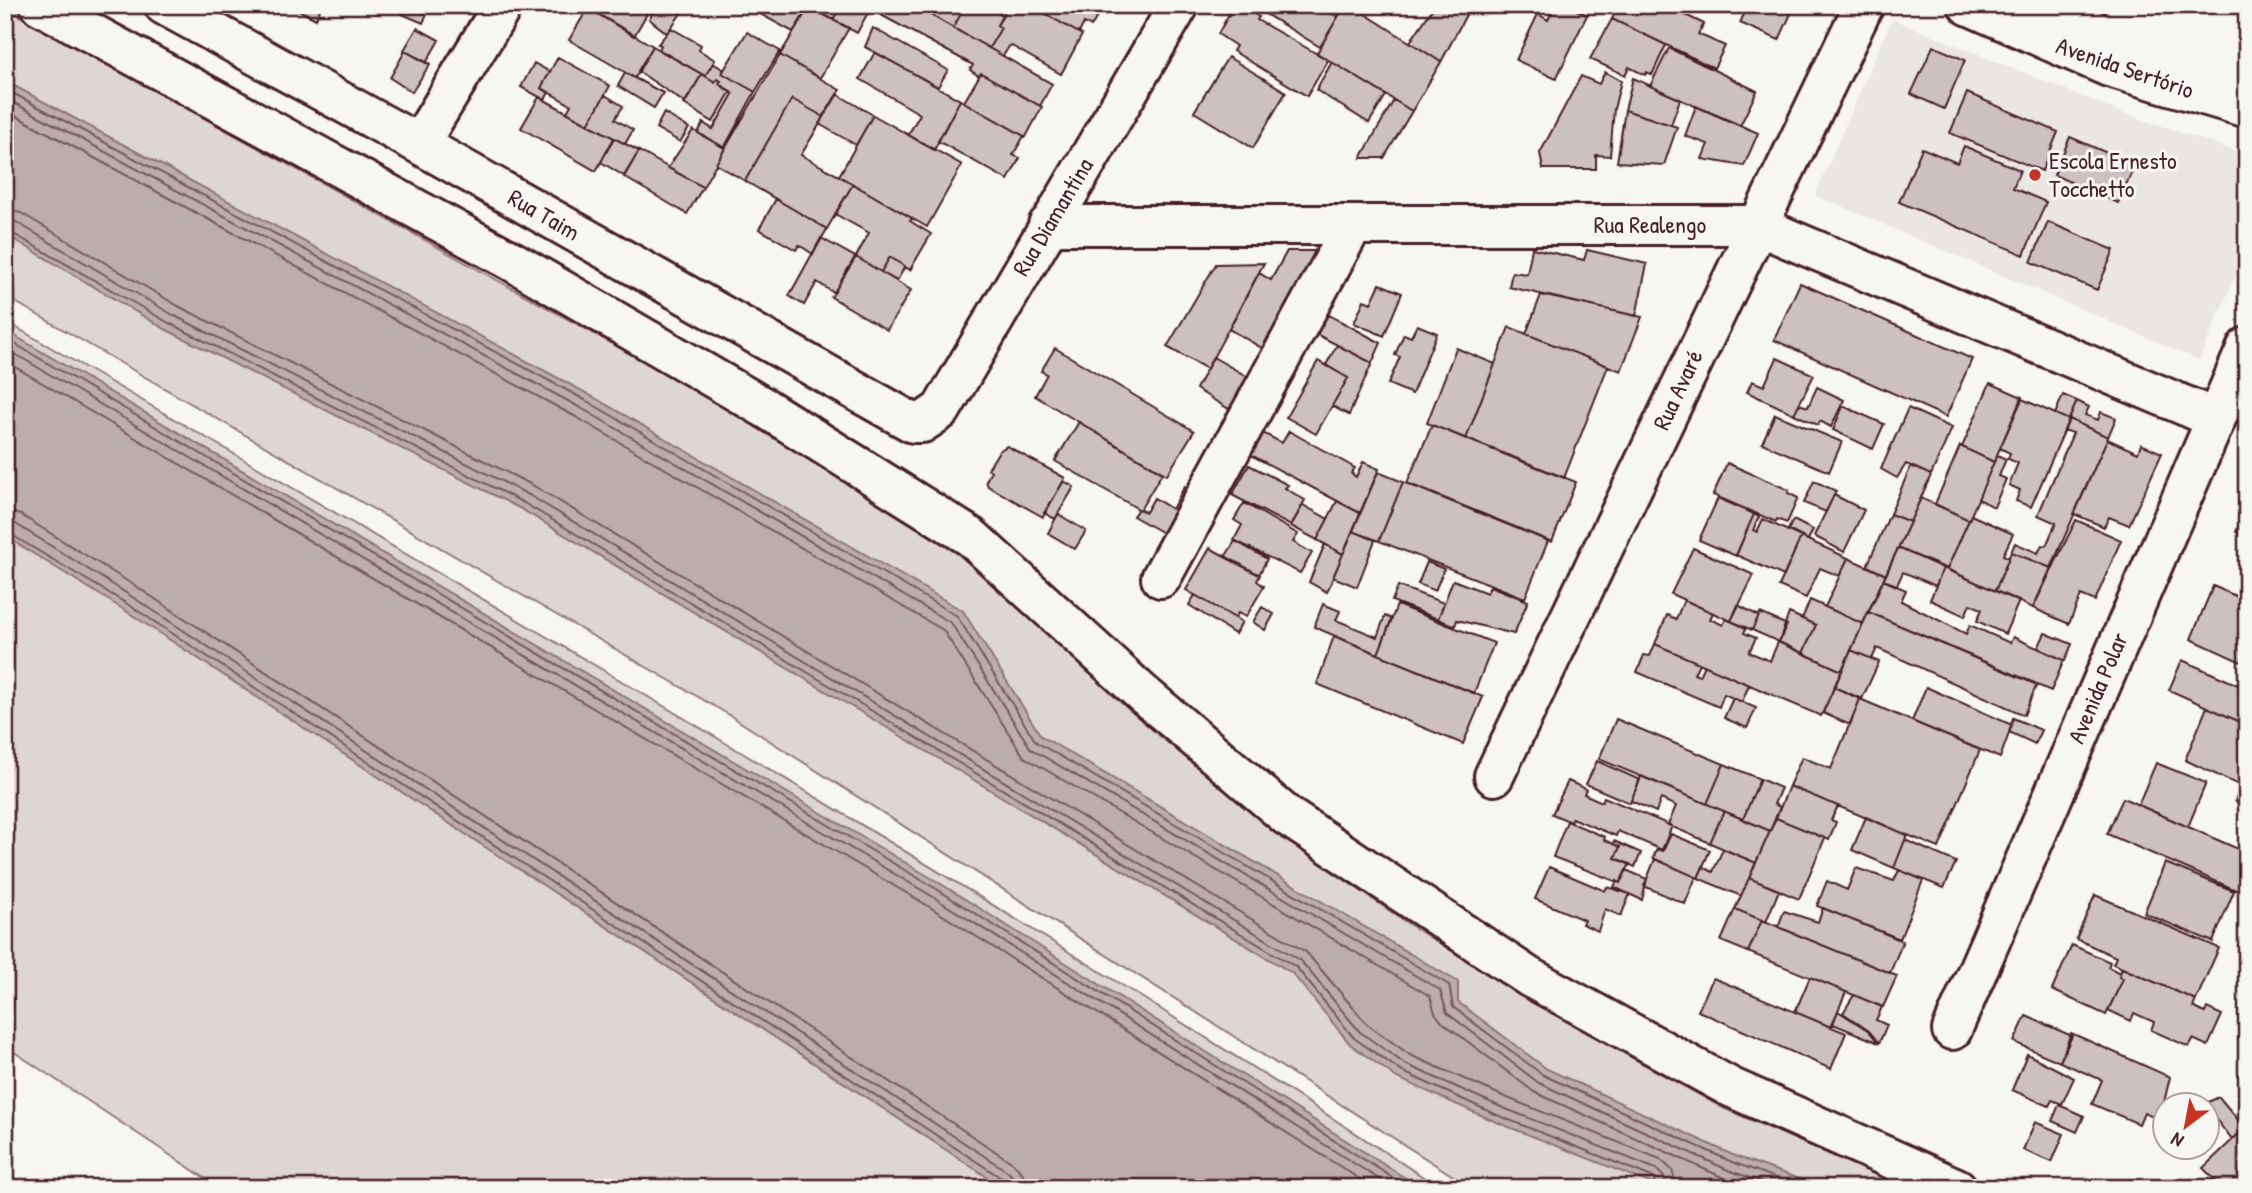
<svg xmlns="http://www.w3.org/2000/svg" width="2252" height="1193" font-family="'Patrick Hand',sans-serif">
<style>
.built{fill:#e9e6e3}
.green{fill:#ddd6d5;stroke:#947a80;stroke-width:2}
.water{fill:#bbadae;stroke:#8e747a;stroke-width:2}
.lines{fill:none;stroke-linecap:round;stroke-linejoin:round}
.shore{stroke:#77585f;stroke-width:2}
.building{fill:#ccc1c0;stroke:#4a1f2b;stroke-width:2}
.minor-casing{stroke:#4a1f2b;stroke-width:44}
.major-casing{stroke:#4a1f2b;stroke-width:44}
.minor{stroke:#f6f6f2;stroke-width:38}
.major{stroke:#f6f6f2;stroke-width:38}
.poi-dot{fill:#c8321e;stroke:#f6f6f2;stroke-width:2.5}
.labels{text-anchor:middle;stroke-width:6;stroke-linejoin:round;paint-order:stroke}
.street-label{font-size:24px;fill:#4a1f2b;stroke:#f6f6f2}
.poi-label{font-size:24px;fill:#4a1f2b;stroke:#f6f6f2;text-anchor:start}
</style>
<rect width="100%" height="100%" fill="#f6f6f2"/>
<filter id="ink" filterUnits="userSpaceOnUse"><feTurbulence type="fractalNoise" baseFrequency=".0143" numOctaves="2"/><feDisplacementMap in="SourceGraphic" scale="14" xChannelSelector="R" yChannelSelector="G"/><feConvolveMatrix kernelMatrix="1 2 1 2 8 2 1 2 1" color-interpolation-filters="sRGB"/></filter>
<g filter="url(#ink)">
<!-- built -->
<path class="built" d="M1892,19L2120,112L2247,155V249L2199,360L1815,195Z"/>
<!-- green -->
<path class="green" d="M5,8L716,401L934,533L1048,627L1288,841L1416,929L1591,1035L1723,1108L1908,1188H1472L726,713L5,296Z
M5,321C489,601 972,882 1440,1188H220L5,1046Z"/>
<!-- water -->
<path class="water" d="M5,81L588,394L963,611L1041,736L1458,982V1002L1547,1069L1735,1156L1825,1188H1651L1650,1183L1494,1121L1397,1078L1350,1044L1292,973L931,754L521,509L165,329L5,234Z
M5,330L938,882L1421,1188H1004L126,611L5,536Z"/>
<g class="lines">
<!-- shore -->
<path class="shore" d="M5,89L585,400L957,616L1036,742L1449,985L1453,1007L1543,1075L1732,1162L1804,1188
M5,98L581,408L951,623L1031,749L1440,990L1447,1013L1539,1083L1728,1170L1778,1188
M5,110L576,417L943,630L1024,757L1430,996L1435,1013L1442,1022L1534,1092L1746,1188
M5,209L21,213L178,306L534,486L1306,952L1367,1024L1410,1055L1505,1097L1660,1159L1672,1170L1677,1188
M5,220L16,222L173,315L529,495L1300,960L1360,1032L1405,1064L1501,1107L1656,1169L1664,1177L1666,1188
M5,229L169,323L524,503L934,748L1296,967L1354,1038L1401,1071L1497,1115L1652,1177L1658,1188
M5,338L935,888L1409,1188
M5,348L930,895L1393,1188
M5,361L925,904L1374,1188
M5,511L21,515L140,589L1013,1163L1023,1174L1026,1188
M5,522L16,524L134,598L1007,1171L1014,1178L1015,1188
M5,531L129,605L1003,1179L1006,1188"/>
</g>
<!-- building -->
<path class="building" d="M289,5H322L316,19Z
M406,5L427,14L423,23L402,14Z
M583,5H652L634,36Z
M657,5H687L667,33L649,19Z
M744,5H810L793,32Z
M813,5H841L833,20L811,8Z
M841,5H872L857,33L833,20Z
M872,5H913L1052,84L1040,106L981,73L979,76L970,70L973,65L870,9Z
M913,5H966L953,28Z
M966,5H985L1003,16L997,25L1001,28L989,48L953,28Z
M1008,5H1030L1082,35L1061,74L1010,45L1003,56L989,48L1001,28L997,25Z
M1030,5H1104L1091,27L1084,23L1079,33Z
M1234,5H1241L1259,17L1257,20L1328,60L1307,96L1233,51L1236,46L1218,34Z
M1259,5H1319L1338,17L1320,47L1257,9Z
M1345,5H1351L1441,62L1412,111L1317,53Z
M1435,5H1460L1468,11L1441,62L1410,42Z
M1555,5H1567L1587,15L1556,79L1516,60L1538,14L1548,20Z
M1618,5H1665L1704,24L1698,34L1725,46L1714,68L1612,19Z
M1748,5H1795L1779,40L1740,23Z
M809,7L849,28L820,78L780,55Z
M588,8L653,46L635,78L569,40Z
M1612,19L1666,45L1652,75L1647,72L1645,75L1629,67L1625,75L1590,59Z
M417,28L439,40L426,63L404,50Z
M671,28L701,45L699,50L715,60L705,76L659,50L661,45L658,44Z
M873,28L948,70L938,87L865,47Z
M747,32L780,51L755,92L722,73Z
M653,46L702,74L685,103L638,71Z
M1933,46L1965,60L1944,109L1911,94Z
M1669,48L1757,91L1740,126L1650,86Z
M405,51L430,64L412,92L390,78Z
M875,52L960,100L934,150L908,135L920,114L860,79Z
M780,55L840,90L824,117L792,99L745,181L716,164Z
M558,57L610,86L588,124L567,112L571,105L541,88Z
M1228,57L1286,92L1253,148L1194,112Z
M1332,62L1386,95L1369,123L1316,90Z
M534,63L550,72L541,88L549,92L545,100L521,87Z
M713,63L724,70L722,73L755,92L724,148L698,133L703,123L713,129L733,94L719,84L721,81L717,79L715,82L705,76Z
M1605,72L1621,81L1614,109L1610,156L1596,155V169H1543L1540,153L1581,76L1599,84Z
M625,73L663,93L654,108L618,86Z
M981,73L1042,107L1026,137L964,102Z
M702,74L715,82L717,79L721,81L719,84L731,91L713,122L684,104Z
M1633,78L1680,99L1671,125L1625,110Z
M1967,93L2058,132L2042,171L1950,133Z
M837,94L873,115L856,145L819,124Z
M605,95L623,106L615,119L633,130L625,144L588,124Z
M539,97L614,138L596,171L521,128Z
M792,99L824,117L801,155L853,184L827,229L745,181Z
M960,100L1024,136L1013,155L1020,158L1008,180L938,141Z
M1394,100L1412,111L1384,158H1361Z
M1696,106L1758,133L1744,166L1702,159L1708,144L1685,136Z
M1625,110L1677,127L1664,165L1617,162Z
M664,113L689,128L680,142L656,128Z
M873,115L962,165L927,227L839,176Z
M693,130L725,148L703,187L668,168Z
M2070,137L2135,165L2118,203L2054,175Z
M614,138L639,151L624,176L601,162Z
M1964,146L2020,170L2013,188L2046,202L2024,255L1899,202L1922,148L1957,163Z
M639,151L703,187L687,214L624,177Z
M853,184L912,218L910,221L931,234L910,270L890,257L881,272L856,257L869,233L835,214Z
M776,199L827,229L813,254L799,245L796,250L759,229Z
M2048,222L2114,250L2097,290L2031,262Z
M821,238L855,257L834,293L817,282L804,305L789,296Z
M1532,248L1584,260L1587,250L1647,264L1636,316L1509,287L1512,272L1527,274Z
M1287,251H1326L1278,339L1269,335L1262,348L1229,329L1259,273L1271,280Z
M856,257L911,290L887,330L831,297Z
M890,257L905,266L897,281L881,272Z
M1264,263L1207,369L1167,347L1216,264Z
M1800,283L1972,359L1946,417L1774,340Z
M1380,284L1402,293L1384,336L1354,323L1364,300L1371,303Z
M1541,295L1642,317L1621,371L1526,334Z
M1325,313L1381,343L1372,363L1314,333Z
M1417,325L1437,333L1412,394L1388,384L1400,357L1395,355L1404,334L1411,337Z
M1509,327L1608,366L1564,478L1466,439Z
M1337,345L1372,363L1349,415L1332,406L1348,378L1326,365Z
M1055,348L1194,431L1167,475L1035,396L1047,374L1041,371Z
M1456,348L1495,364L1466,439L1427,423Z
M1213,357L1255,381L1237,414L1196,389Z
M1777,358L1814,375L1794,414L1747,392L1752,381L1764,386Z
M1318,361L1348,378L1316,434L1286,417Z
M1990,383L2022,397L1994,462L1962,447Z
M1817,387L1844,400L1831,427L1820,421L1818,425L1794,414L1799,404L1808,407Z
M2063,395L2077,401L2069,420L2055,414Z
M2022,399L2069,420L2031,507L2016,501L2020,490L2009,485L2018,463L2008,459L2010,453L2000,448Z
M2077,401L2089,407L2085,415L2098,420L2101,412L2116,418L2108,437L2069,419Z
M1843,406L1884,424L1873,449L1833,430Z
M1908,408L1952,428L1931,475L1906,464L1897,478L1881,469Z
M1775,414L1842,442L1829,472L1762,443Z
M2069,419L2108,437L2051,568L2011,552L2015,543L2038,553L2042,545L2046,546L2056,523L2038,515L2073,433L2064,430Z
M1079,422L1162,473L1140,510L1055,461Z
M1432,425L1576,482L1552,542L1407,483Z
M1289,431L1355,468L1351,473L1356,477L1363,462L1379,469L1360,513L1249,454L1261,432L1282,443Z
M2107,439L2138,453L2141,444L2162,453L2129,525L2109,517L2104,527L2074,514Z
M1007,446L1065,478L1043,517L988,486L986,481L991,471L988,469L999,451Z
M1960,446L1994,462L1969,520L1935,504Z
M1997,455L2006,459L1999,476L2006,479L1994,507L1978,499Z
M1727,463L1789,490L1788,493L1798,498L1787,523L1777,519L1776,522L1713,495Z
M1249,465L1288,485L1285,488L1305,500L1291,526L1232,495Z
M1911,466L1931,475L1910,522L1890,514Z
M1378,472L1403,482L1379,541L1353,531Z
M1064,481L1074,487L1055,519L1044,513Z
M1814,481L1836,491L1826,512L1804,503Z
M1403,482L1548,541L1525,598L1379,541Z
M1185,486L1193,491L1168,536L1133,516L1138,509L1146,512L1154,498L1172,509Z
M1834,495L1864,510L1844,552L1814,536Z
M1718,498L1754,514L1736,556L1699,540Z
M1921,498L1969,520L1947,569L1898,548Z
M1337,501L1360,513L1343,554L1317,540Z
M1244,503L1298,534L1293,542L1312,553L1300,573L1234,540L1242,525L1234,520Z
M1303,505L1328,519L1317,540L1291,526Z
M2247,508V536L2236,532Z
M1058,514L1086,531L1075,549L1048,533Z
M1754,514L1759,517L1753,530L1757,532L1763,519L1801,537L1784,576L1736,555Z
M1890,514L1910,522L1886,575L1867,566Z
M1971,515L2013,534L2003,555L2009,558L1995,591L1947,569Z
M1793,520L1813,530L1808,540L1788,530Z
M2076,520L2121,540L2095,601L2081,595L2069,624L2033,608Z
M1353,531L1375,540L1357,587L1333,577Z
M1801,537L1848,558L1839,576L1820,568L1806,598L1779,586Z
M1235,541L1267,559L1259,575L1225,557Z
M1325,544L1343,554L1327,592L1309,582Z
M1210,548L1260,575L1257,581L1264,586L1246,617L1238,613L1235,618L1186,590Z
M1693,548L1754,575L1731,621L1671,594Z
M1898,548L1943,568L1936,586L1903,572L1897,585L1883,580Z
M2011,552L2051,568L2033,608L1995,591Z
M1848,558L1886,575L1863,624L1825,607Z
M1427,562L1444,569L1435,591L1418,584Z
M1943,568L2019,601L2005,634L1977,621L1982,609L1970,604L1965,616L1930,600Z
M1453,580L1487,593L1490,586L1528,601L1514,634L1457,620L1455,626L1438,619Z
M1883,580L1906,590L1901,601L1966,634L1970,625L2010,643L2013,637L2064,660L2051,691L1868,612Z
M1398,586L1444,603L1438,619L1392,601Z
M2213,586L2247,601V648L2241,662L2191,639Z
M1195,595L1242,622L1235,634L1189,605Z
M1684,600L1713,613L1710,619L1723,625L1726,619L1746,628L1744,633L1756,638L1749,652L1770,661L1778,642L1842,671L1821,716L1655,644L1667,615L1676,619Z
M1810,600L1863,624L1842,671L1803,653L1816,625L1802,619Z
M1323,604L1340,611L1336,620L1377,637L1385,616L1392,619L1378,654L1314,627Z
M1397,605L1494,643L1474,693L1378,654Z
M1738,605L1759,616L1752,630L1731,621Z
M1262,607L1274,614L1265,630L1253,622Z
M1868,612L2037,684L2024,715L1877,648L1872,659L1851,650Z
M1760,613L1787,625L1779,642L1752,630Z
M1789,613L1816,625L1803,653L1779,642Z
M2045,633L2072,644L2065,661L2038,648Z
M1334,636L1483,697L1463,744L1317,684Z
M1655,644L1699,663L1694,674L1699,676L1704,665L1749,685L1742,702L1724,694L1719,707L1637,672L1644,655L1650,656Z
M1851,650L1879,662L1862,699L1834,687Z
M2182,660L2247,689V725L2169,690Z
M1834,687L1860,699L1850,725L1823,713Z
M1926,687L2012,725L2000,758L1912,721Z
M1733,698L1756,708L1747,728L1724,718Z
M1860,699L1980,750L1939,848L1789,786L1802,757L1831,769Z
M2207,707L2247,725V789L2185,760Z
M2013,718L2041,730L2035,744L2009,732Z
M1616,719L1724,764L1707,804L1599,759Z
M1597,761L1640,780L1630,803L1586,784Z
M2156,763L2206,783L2188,827L2138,805Z
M1724,764L1760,779L1743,819L1707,804Z
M1641,776L1724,811L1710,843L1668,825L1676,806L1661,799L1656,812L1631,801Z
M1760,779L1781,788L1774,804L1780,807L1770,831L1743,819Z
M1568,781L1586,789L1584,794L1602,802L1604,797L1672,826L1662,850L1618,831L1616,836L1572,818L1571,822L1552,814Z
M1789,786L1838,806L1831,820L1836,822L1829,840L1776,818Z
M2241,786L2247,789V812L2235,801Z
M2123,798L2247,853L2245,894L2107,834Z
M1724,811L1770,831L1756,863L1710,843Z
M1866,817L1907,835L1894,868L1852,850Z
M1776,818L1825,838L1799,899L1749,878Z
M1567,821L1605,837L1604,840L1620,847L1615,858L1630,864L1620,883L1553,857Z
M1671,834L1710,850L1698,878L1653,858L1657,849L1663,851Z
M1905,840L1956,862L1944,888L1894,868Z
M1614,841L1641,853L1635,867L1615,858L1620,847L1613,844Z
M1723,849L1756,863L1741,896L1698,878L1703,867L1713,872Z
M1655,859L1696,877L1685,904L1644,886Z
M2165,863L2234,891L2213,942L2144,913Z
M1549,867L1605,891L1607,887L1630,894L1621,916L1605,909L1598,931L1582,924L1584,920L1535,899Z
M1856,868L1894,881L1899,870L1923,880L1900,939L1817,906L1827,881L1847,890Z
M1626,870L1647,879L1642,900L1614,887L1617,881L1620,883Z
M1749,878L1779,890L1766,922L1735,909Z
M2095,895L2219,948L2196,1000L2113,964L2116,957L2076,939Z
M1823,908L1903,941L1890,973L1778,927L1784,911L1818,922Z
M1735,909L1762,920L1748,952L1721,941Z
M1762,920L1897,976L1883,1007L1748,952Z
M2072,945L2110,962L2108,967L2120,973L2119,977L2123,979L2106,1015L2052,990Z
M2122,968L2196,1000L2193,1007L2205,1013L2207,1008L2222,1015L2208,1046L2193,1039L2189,1047L2151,1030L2154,1022L2134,1013L2131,1021L2108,1010L2123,979L2119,977Z
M1810,977L1846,992L1831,1027L1795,1012Z
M1713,978L1846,1033L1831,1069L1698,1011Z
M1854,995L1882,1007L1876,1020L1887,1025L1879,1043L1869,1031L1843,1013Z
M1838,1011L1869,1031L1879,1043L1833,1024Z
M2026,1016L2072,1036L2060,1062L2014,1042Z
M2071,1033L2170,1077L2160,1119L2144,1112L2139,1124L2092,1104L2102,1080L2060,1062Z
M2027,1054L2074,1078L2062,1104L2052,1100L2049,1106L2012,1090Z
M2219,1097L2245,1128L2232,1140L2204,1104Z
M2059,1105L2084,1116L2077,1132L2052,1121Z
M2035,1122L2064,1134L2052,1162L2023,1150Z
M2247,1126V1188H2223L2203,1168Z"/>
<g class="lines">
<defs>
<path id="minor" d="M40,5L512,261L765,408L971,537L1142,693L1287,816L1529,977L1730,1087L1957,1188
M164,5L419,144L913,423H922L941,410L1179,5
M2034,5L2119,41L2247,77
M2124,5L2247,44
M419,144L503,5
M1048,225H1756L2214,418
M1161,578L1353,225
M1494,776L1864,5
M1952,1030L2247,347"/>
<path id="major" d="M1968,5L2109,67L2247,108
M2207,5L2247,17"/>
</defs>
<!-- minor casing -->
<use href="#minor" class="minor-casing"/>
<!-- major casing -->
<use href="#major" class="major-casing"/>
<!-- minor -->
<use href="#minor" class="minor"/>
<!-- major -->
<use href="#major" class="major"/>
</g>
</g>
<!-- markers -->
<circle class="poi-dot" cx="2035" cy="175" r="7"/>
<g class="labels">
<!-- street labels -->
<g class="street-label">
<text transform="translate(2125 68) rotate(19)" y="8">Avenida Sertório</text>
<text transform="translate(544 215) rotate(30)" y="8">Rua Taim</text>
<text transform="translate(1053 217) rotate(-59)" y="8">Rua Diamantina</text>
<text x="1650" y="233">Rua Realengo</text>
<text transform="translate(1678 390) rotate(-65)" y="8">Rua Avaré</text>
<text transform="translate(2098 688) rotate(-67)" y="8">Avenida Polar</text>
</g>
<!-- poi labels -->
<g class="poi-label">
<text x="2049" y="169">Escola Ernesto<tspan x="2049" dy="28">Tocchetto</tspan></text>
</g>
</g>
<!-- margin -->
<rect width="2252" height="1193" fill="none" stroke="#f6f6f2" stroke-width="28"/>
<rect x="14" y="14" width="2224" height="1165" fill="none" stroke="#4a1f2b" stroke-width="2.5" filter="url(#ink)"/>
<!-- north arrow -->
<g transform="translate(2186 1126) rotate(212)"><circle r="33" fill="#f6f6f2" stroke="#b1a0a2" stroke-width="2"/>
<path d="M0-5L12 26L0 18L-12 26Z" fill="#c8321e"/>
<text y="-10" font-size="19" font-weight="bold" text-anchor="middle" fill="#4a1f2b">N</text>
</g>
</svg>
